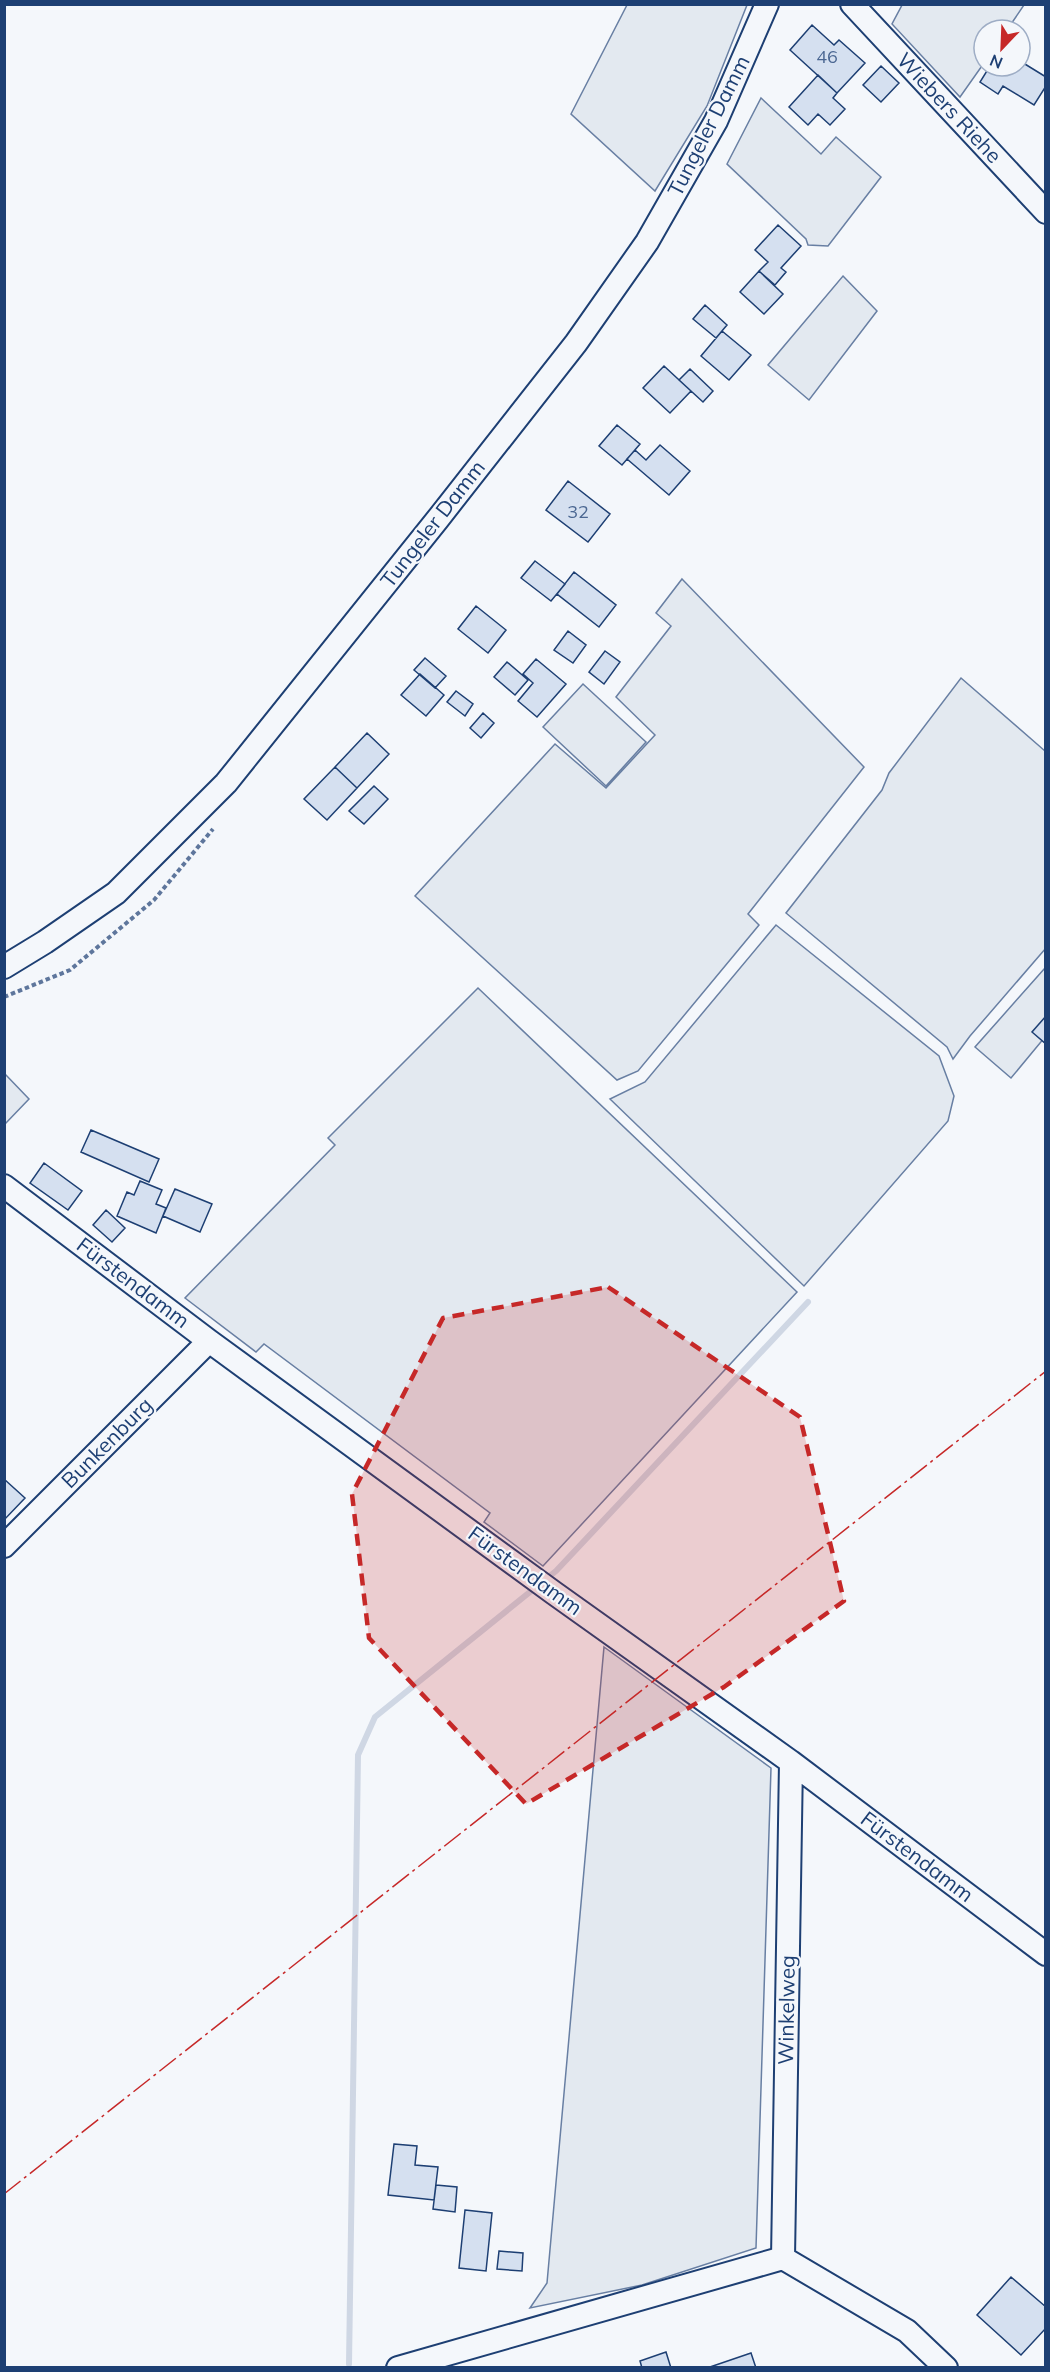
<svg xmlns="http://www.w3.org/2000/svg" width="1050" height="2372" font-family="Mulish,sans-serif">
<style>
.green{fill:#e3e9f0;stroke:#687fa3;stroke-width:1.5}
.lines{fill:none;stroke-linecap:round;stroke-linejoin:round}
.stream{stroke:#cfd7e4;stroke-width:6}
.building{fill:#d5e0f0;stroke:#1d3f73;stroke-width:1.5}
.minor-casing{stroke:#1d3f73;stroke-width:26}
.path{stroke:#5e769c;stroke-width:4;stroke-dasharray:4.5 3;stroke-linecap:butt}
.minor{stroke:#f4f7fb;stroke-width:22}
.power{stroke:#c62828;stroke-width:1.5;stroke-dasharray:21 4.5 3 4.5;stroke-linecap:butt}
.marked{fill:#c62828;fill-opacity:0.2;stroke:#c62828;stroke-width:4.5;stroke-dasharray:12 8;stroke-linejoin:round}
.labels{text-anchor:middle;stroke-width:4.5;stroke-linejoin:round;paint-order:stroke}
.number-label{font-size:18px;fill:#4b6792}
.street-label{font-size:21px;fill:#1d3f73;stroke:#f4f7fb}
</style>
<rect width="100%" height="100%" fill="#f4f7fb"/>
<!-- green -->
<path class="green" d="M627,5H747L707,106L655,191L571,114Z
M902,5V4L1024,5L1007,30H984V63L960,97L892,24Z
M761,98L821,154L836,137L881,177L828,246L808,245L806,239L727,164Z
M843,276L877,311L809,400L768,365Z
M682,579L864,767L748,914L759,925L638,1071L617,1080L415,896L555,744L606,788L655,735L616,697L671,626L656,613Z
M961,678L1045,751L1046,948L970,1036L953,1059L947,1047L786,913L882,790L889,773Z
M583,684L646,742L606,786L543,727Z
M776,925L939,1056L954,1096L948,1121L804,1286L610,1099L645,1082Z
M1045,968V1037L1011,1078L975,1047Z
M478,988L797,1292L543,1566L484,1522L490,1513L264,1344L256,1352L185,1298L335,1145L328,1138Z
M5,1074L29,1099L5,1124H4Z
M604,1647L771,1768L756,2248L642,2285L530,2308L547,2283Z"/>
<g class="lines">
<!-- stream -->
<path class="stream" d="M349,2364L358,1755L375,1717L556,1571L808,1302"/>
</g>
<!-- building -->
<path class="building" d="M812,25L834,45L839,40L865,63L837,93L790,50Z
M1020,61L1046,77V86L1034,105L1003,86L998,94L980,82L990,66H1020Z
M881,66L899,83L881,102L863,85Z
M818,75L837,93L833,98L845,109L830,125L818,114L808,125L789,107Z
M778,225L801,246L781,268L786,272L775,285L759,271L768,262L755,250Z
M759,271L783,294L764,314L740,292Z
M705,305L727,325L716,338L693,319Z
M722,331L751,355L729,380L701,356Z
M664,366L691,391L670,413L643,388Z
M690,369L713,391L703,402L679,380Z
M617,425L640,444L622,465L599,446Z
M660,445L690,471L669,495L627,459L635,450L646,460Z
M568,481L610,514L588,542L546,510Z
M535,561L565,584L551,601L521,578Z
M574,572L616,605L599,627L557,594Z
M476,606L506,630L488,653L458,629Z
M568,631L586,645L573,663L554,650Z
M605,651L620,662L604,684L589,672Z
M425,658L446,676L435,688L414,670Z
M536,659L566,684L537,717L518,701L533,683L523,674Z
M507,662L528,680L515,695L494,677Z
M420,674L444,695L426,716L401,695Z
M456,691L473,704L465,716L447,702Z
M483,713L494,723L481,738L470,728Z
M367,733L389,754L357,788L335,767Z
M335,767L357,788L327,820L304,799Z
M374,786L388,799L364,824L349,811Z
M1046,1016V1044L1032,1032Z
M91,1130L159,1159L149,1182L81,1152Z
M44,1163L82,1191L68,1210L30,1183Z
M140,1181L162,1190L156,1204L166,1208L156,1233L117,1216L127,1192L134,1195Z
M175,1189L212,1204L200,1232L163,1216Z
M106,1210L125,1228L112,1242L93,1225Z
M4,1479L25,1498L4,1520Z
M394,2144L417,2146L415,2165L438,2167L434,2200L388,2195Z
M436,2185L457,2187L455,2212L433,2209Z
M465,2210L492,2213L486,2271L459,2268Z
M499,2251L523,2253L522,2271L497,2269Z
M1011,2277L1046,2307V2328L1021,2355L977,2315Z
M666,2352L671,2368H642L640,2361Z
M751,2353L756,2368H707Z"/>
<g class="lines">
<defs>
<path id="minor" d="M852,4L1046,212
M4,967L45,942L116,893L226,783L437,520L576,343L647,242L716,121L767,4
M4,1186L209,1341L554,1593L791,1762L1046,1954
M4,1546L209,1341
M791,1762L783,2258L907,2331L946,2368
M398,2368L783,2258"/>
</defs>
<!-- minor casing -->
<use href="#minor" class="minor-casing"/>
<!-- path -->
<path class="path" d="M4,997L70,970L154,900L213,829"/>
<!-- minor -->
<use href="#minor" class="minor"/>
<!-- power -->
<path class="power" d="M4,2194L1046,1371"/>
</g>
<!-- marked area -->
<path class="marked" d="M608,1287L800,1417L844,1601L724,1687L526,1804L369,1638L352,1494L443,1318Z"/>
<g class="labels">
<!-- number labels -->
<g class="number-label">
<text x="827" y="63">46</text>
<text x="578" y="518">32</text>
</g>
<!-- street labels -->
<g class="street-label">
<text transform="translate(949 108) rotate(47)" y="7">Wiebers Riehe</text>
<text transform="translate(709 126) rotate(-63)" y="7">Tungeler Damm</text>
<text transform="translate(433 524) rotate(-52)" y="7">Tungeler Damm</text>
<text transform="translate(133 1283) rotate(37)" y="7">Fürstendamm</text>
<text transform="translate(107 1443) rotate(-45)" y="7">Bunkenburg</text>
<text transform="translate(525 1571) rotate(36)" y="7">Fürstendamm</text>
<text transform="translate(917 1857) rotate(37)" y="7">Fürstendamm</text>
<text transform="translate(787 2010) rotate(-89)" y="7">Winkelweg</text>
</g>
</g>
<!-- border -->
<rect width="1050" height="2372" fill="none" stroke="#1d3f73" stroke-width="12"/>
<!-- north arrow -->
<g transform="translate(1002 48) rotate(203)"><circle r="28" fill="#f4f7fb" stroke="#9eadc5" stroke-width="1.5"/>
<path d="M0-4.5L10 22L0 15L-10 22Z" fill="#c62828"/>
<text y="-9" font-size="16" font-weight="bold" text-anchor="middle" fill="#1d3f73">N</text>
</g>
</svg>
